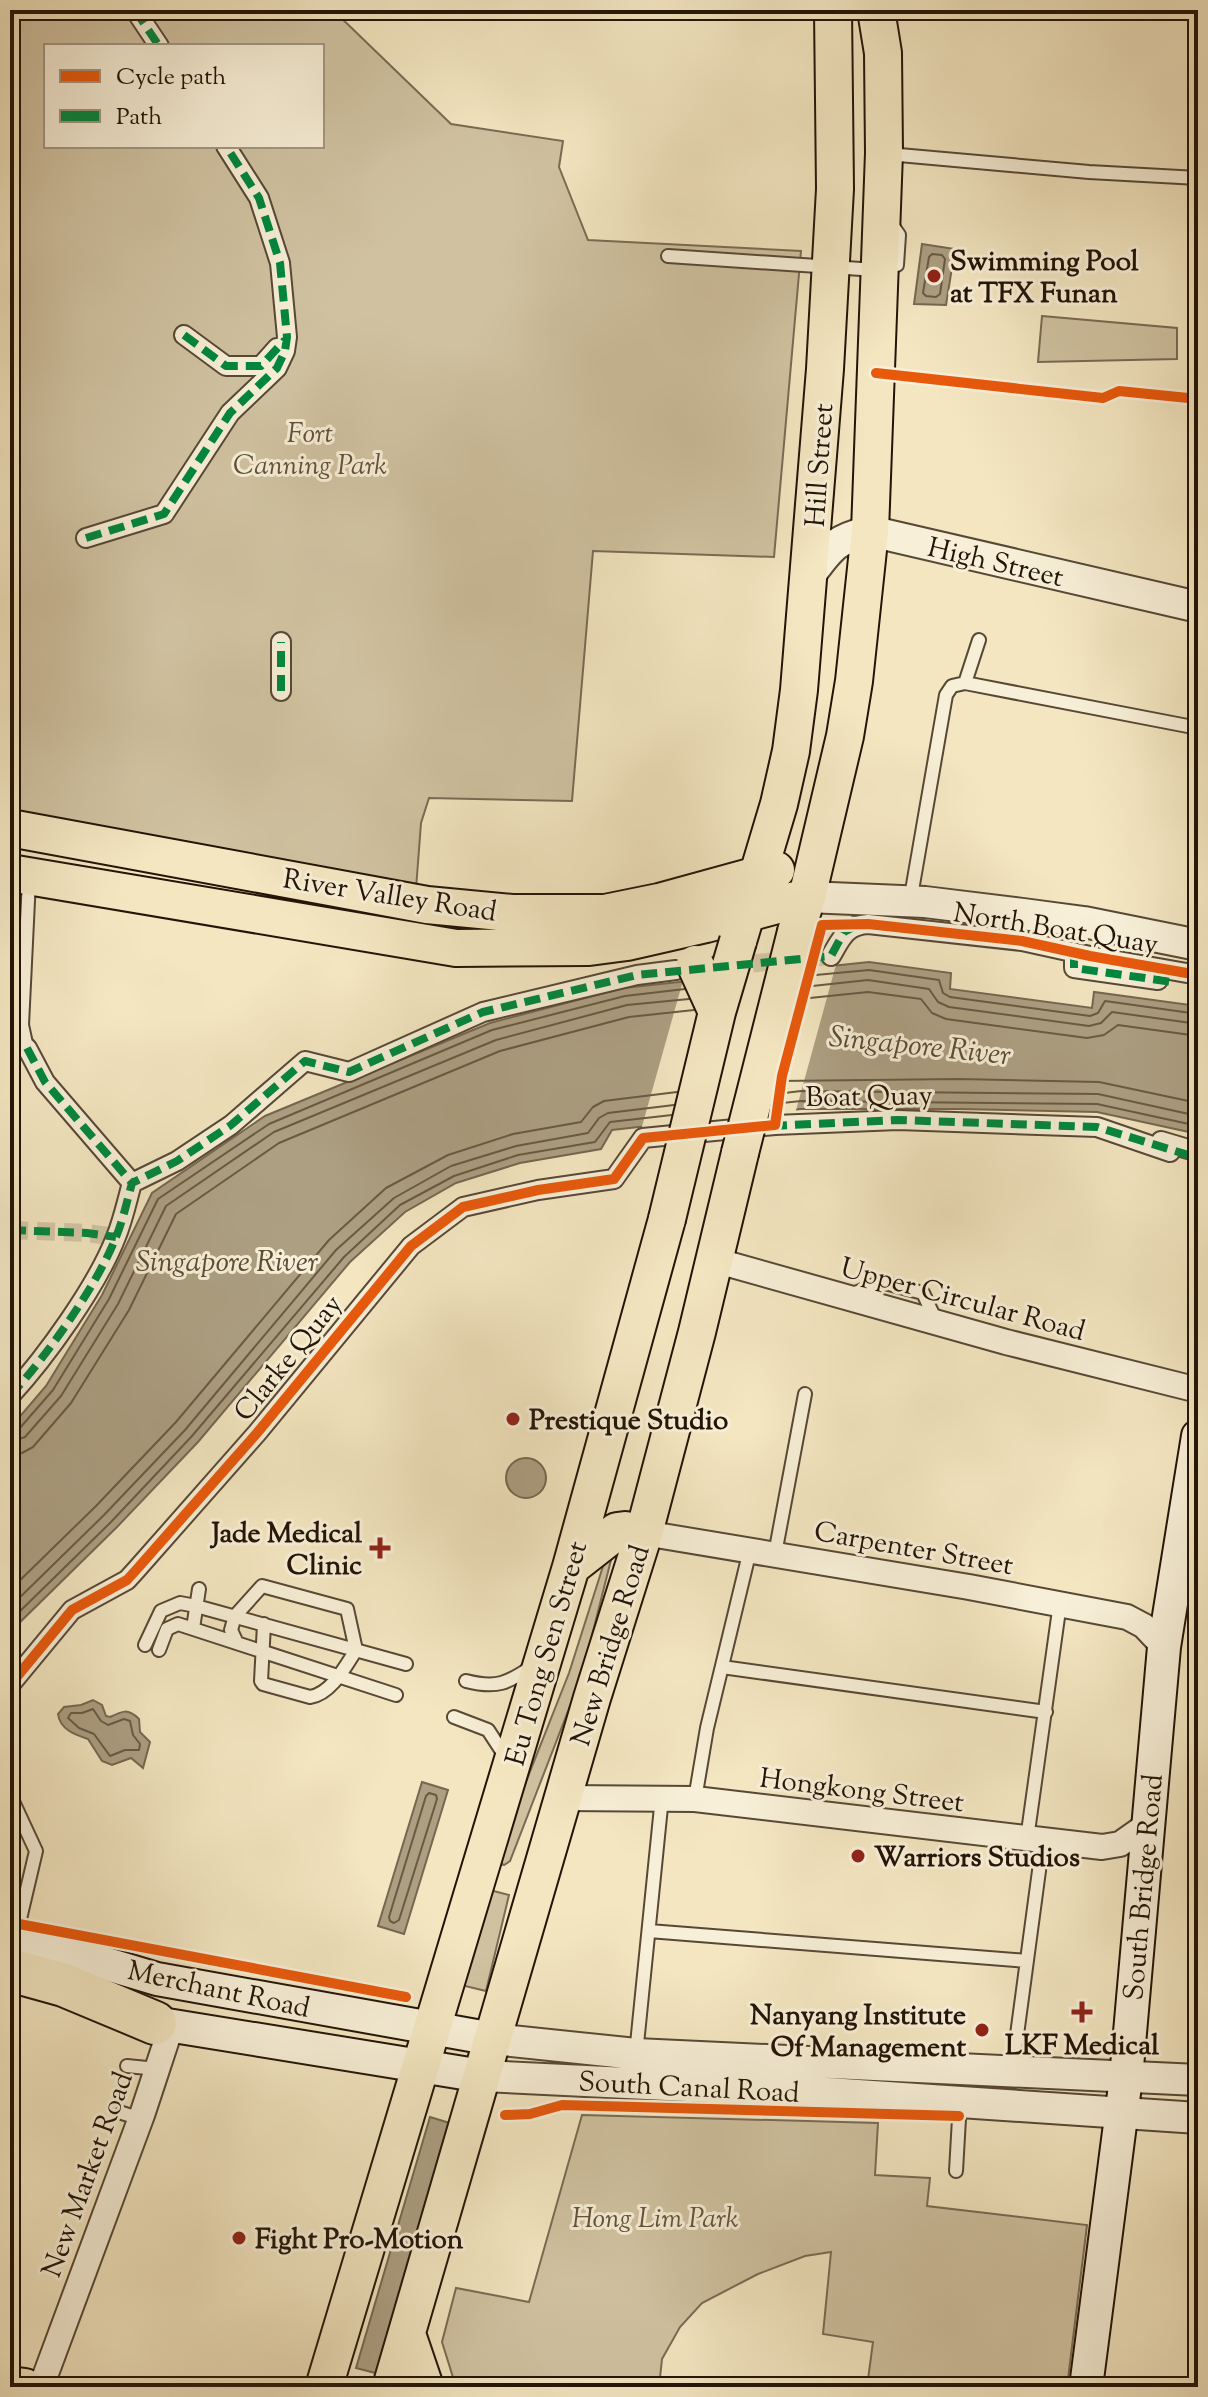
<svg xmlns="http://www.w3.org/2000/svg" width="1208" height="2397" font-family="'Sorts Mill Goudy',serif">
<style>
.green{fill:#d0c2a1;stroke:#7a6b54;stroke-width:2;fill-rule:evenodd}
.water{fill:#ac9f82;stroke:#756751;stroke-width:2}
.pier{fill:#f3e6c1}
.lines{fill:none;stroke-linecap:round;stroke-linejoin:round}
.shore{stroke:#685a44;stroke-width:2}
.pedestrian-tunnel{stroke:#d4c6a5;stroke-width:18;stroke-dasharray:18 9;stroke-linecap:butt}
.service-casing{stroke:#574836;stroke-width:16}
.pedestrian-casing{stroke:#574836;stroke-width:22}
.minor-casing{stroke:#574836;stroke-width:28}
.tertiary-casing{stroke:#574836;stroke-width:34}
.secondary-casing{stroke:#231407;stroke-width:36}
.primary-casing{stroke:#231407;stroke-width:40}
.motorway-casing{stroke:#231407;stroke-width:46}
.service{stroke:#f7efd7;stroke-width:12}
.pedestrian{stroke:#f7efd7;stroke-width:18}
.minor{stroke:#f7efd7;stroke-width:24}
.tertiary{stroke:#f7efd7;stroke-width:30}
.secondary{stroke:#f7efd7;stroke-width:32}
.primary{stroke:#f3e6c1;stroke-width:36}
.motorway{stroke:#f3e6c1;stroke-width:42}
.primary-bridge-casing{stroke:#231407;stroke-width:40;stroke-linecap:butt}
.primary-bridge{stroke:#f3e6c1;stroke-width:36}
.quiet{stroke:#00873e;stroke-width:8;stroke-dasharray:16 8;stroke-linecap:butt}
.cycleway-casing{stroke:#f7efd7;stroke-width:15}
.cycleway{stroke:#e8590c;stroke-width:10}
.poi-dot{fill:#8f2418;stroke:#f7efd7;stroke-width:3}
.labels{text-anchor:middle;stroke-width:6;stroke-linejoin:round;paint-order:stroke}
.poi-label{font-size:28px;font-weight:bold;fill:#231407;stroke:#f7efd7;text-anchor:start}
.park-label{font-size:28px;font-style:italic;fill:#60513d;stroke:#f7efd7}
.street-label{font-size:28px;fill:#231407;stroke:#f7efd7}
.water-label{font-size:30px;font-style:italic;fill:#5a4c38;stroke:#f7efd7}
</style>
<rect width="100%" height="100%" fill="#f3e6c1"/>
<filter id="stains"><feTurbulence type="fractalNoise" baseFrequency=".0025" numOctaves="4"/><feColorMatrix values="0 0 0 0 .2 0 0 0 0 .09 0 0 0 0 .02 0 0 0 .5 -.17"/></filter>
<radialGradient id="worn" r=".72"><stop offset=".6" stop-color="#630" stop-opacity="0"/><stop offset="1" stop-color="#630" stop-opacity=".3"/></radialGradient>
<!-- green -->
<path class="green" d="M10,10H333L451,124L563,141L559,167L588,240L801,251L774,557L593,551L572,801L429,798L421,823L416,889L10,813ZM46,46H322V146H46Z
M1042,316L1177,328V359L1038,362Z
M605,1560H611L582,1675L510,1861L504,1865L497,1862V1855L569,1673Z
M486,1889L509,1895L486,1991L461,1985Z
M582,2115L878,2123L875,2175L930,2178L927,2206L1087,2225L1067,2387H867L873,2342L823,2334L831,2252L805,2256L758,2274L702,2303L680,2327L662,2359L659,2387H456L442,2342L456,2288L529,2302Z"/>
<!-- water -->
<path class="water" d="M922,244L955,249L946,305L914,304Z
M869,962L951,973L950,989L1092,1008L1094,992L1198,1006V1134L1097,1112L958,1109H801L612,1130L601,1149L520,1163L456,1183L405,1212L350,1262L198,1442L117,1527L10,1632V1428L46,1386L102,1295L152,1193L265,1116L490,1023L623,988Z
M506 1478a20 20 0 1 1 40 0a20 20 0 1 1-40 0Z
M93,1700L102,1705L106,1716L110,1717C122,1711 128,1708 139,1719L140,1732L150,1742L143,1768L131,1758L112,1765L102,1761L88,1739C76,1735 60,1730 58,1714L64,1707L81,1705Z
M422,1782L448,1790L404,1934L378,1926Z
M430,2117L453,2124L379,2374L356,2368Z"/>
<!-- pier -->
<path class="pier" d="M837,961L795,1114L641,1130L684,977Z"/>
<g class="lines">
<!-- shore -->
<path class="shore" d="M932,254L942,255L945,259L940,294L936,297L926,296L923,293L929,257Z
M805,976L869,970L939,980L943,993L950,997L1090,1016L1098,1013L1105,1001L1198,1014
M803,987L868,980L929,989L938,1002L949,1007L1089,1026L1101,1023L1112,1012L1198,1024
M800,999L868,992L921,999L932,1013L946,1019L1087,1038L1104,1035L1118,1025L1198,1036
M779,1081L958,1079L1099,1082L1198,1103
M776,1094L801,1091L1098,1094L1198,1116
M773,1104L801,1101L1097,1104L1198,1126
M10,1432L19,1429L53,1390L109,1299L158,1199L269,1124L492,1030L625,996L685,989
M10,1442L25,1437L61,1396L118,1304L166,1206L274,1132L496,1040L627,1005L689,999
M10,1454L22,1453L33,1447L71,1403L129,1310L176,1214L279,1143L500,1051L629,1017L694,1010
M10,1590L96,1506L176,1422L329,1240L386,1188L448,1155L513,1134L581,1122L593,1107L604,1101L677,1092
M10,1607L104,1515L185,1430L336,1250L394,1198L451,1166L516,1146L588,1133L599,1118L608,1113L674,1105
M10,1621L111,1522L192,1436L344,1257L400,1205L454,1176L518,1155L595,1142L610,1122L672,1115
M93,1709L101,1721L108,1725L124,1719L130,1721L133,1735L140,1744L139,1750H125L110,1756L94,1734L79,1728L68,1718L71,1713H82Z
M429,1793L436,1795L437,1799L399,1920L394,1923L390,1921L389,1917L426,1796Z"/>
<!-- pedestrian-tunnel -->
<path class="pedestrian-tunnel" d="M726,966L831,956
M10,1230L87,1233L116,1237"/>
<defs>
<path id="service" d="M888,154L1089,172L1198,178
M890,222L899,235L897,265
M668,256L876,270
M965,683L979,640
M910,902L946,695L952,686L965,683L1198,728
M27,1048L22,1025L29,880
M848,1296L881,1282L923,1293L937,1323
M775,1554L805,1394
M193,1628L199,1589
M237,1643L231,1630L235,1616L262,1586L347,1609L356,1650C345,1667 331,1694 310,1697L263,1684L261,1681L264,1624
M145,1645L161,1611L180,1603L196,1606L406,1664
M159,1650L167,1629L178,1624L396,1695
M722,1667L1046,1712
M466,1681C497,1689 508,1683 533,1666
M454,1717L488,1730L505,1756
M10,1795L36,1851L16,1936
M695,1799L707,1728L750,1550
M1027,1839L1060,1603
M649,1931L1027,1961
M636,2054L662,1797
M127,2066L157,2069
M1012,2072L1043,1841
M122,2113L141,2119
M956,2171L960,2101"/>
<path id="pedestrian" d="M135,10L159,46
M184,335L226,366H261L277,348
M86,538L164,514L230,413L277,368L285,351L287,337L280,263L259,198L226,146
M281,691V642
M1074,952V968L1158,980
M831,956C841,939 846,925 868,924L1022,941L1090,956L1198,975
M27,1048L45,1082L132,1183
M1161,1141L1198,1152
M10,1396C46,1357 97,1286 116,1237C123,1220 127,1201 132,1183L177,1161L231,1125L305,1061L349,1072L483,1012L637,975L676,970
M10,1685L72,1610L127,1580L137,1569L257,1433L411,1246L463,1207L538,1190L614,1179L643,1138L775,1125L898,1120L1097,1127L1170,1152"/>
<path id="minor" d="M714,1260L1006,1342L1198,1390
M644,1533L969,1587L1127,1617L1144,1626L1164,1647
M563,1798L695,1799L1102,1847L1120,1844L1147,1825
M41,2387L142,2115L171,2027"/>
<path id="tertiary" d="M810,575C831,547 834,540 870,531L1198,607
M807,897L925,902L1023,914L1084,922L1198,945
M493,2039L636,2054L1198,2080
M482,2076L813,2092L1198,2118"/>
<path id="secondary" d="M10,1935L157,1979L493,2039
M155,2023L482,2076
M1086,2387L1126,2078L1164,1647L1198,1436"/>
<path id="primary" d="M10,828L427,905L512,913H605L659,902L776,870
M10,873L456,948L589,947L627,942L706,924L807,897
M796,932L807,897L845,736L854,681L870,531L884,153L883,53L876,10
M738,941L779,804L791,751L799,690L825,369L835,189L833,10
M571,1567L617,1531L625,1530L644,1533
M407,2334L425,2387
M10,2385L25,2387
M324,2387L571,1567L667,1219
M391,2387L592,1698L644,1533L697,1332L740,1153"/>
<path id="motorway" d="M10,1970L64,1985L155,2023"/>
</defs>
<!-- service casing -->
<use href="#service" class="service-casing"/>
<!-- pedestrian casing -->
<use href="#pedestrian" class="pedestrian-casing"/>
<!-- minor casing -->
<use href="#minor" class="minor-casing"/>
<!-- tertiary casing -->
<use href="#tertiary" class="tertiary-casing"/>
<!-- secondary casing -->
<use href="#secondary" class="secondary-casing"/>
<!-- primary casing -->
<use href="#primary" class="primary-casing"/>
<!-- motorway casing -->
<use href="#motorway" class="motorway-casing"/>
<!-- service -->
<use href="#service" class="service"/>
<!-- pedestrian -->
<use href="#pedestrian" class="pedestrian"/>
<!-- minor -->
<use href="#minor" class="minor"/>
<!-- tertiary -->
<use href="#tertiary" class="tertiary"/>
<!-- secondary -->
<use href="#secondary" class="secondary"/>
<!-- primary -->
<use href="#primary" class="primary"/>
<!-- motorway -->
<use href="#motorway" class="motorway"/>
<defs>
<path id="primary-bridge" d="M695,964L717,1012
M740,1153L796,932
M667,1219L717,1012L738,941"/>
</defs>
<!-- primary-bridge casing -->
<use href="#primary-bridge" class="primary-bridge-casing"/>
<!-- primary-bridge -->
<use href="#primary-bridge" class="primary-bridge"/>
<!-- quiet -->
<path class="quiet" d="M135,10L159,46
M184,335L226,366H261L285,340
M86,538L164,514L230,413L277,368L285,351L287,337L280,263L259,198L226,146
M281,691V642
M1074,952V968L1173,982
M27,1048L45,1082L132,1183
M771,1126L898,1120L1097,1127L1198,1158
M10,1230L87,1233L116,1237
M10,1396C46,1357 97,1286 116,1237C123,1220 127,1201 132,1183L177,1161L231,1125L305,1061L349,1072L483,1012L637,975L831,956L844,932L856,926"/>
<defs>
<path id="cycleway" d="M876,373L1103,398L1119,391L1198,399
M10,1685L72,1610L127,1580L137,1569L257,1433L411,1246L463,1207L538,1190L614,1179L643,1138L775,1125L782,1076L822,925L868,924L1022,941L1090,956L1198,975
M19,1924L406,1997
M505,2115L530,2114L562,2105L959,2116"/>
</defs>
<!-- cycleway casing -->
<use href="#cycleway" class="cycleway-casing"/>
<!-- cycleway -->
<use href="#cycleway" class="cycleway"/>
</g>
<!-- markers -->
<g class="poi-dot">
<circle cx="934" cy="276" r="8"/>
<circle cx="513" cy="1419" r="8"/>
<path d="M376 1536h8v8h8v8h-8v8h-8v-8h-8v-8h8z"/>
<circle cx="858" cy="1856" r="8"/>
<path d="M1078 2000h8v8h8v8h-8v8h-8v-8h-8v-8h8z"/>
<circle cx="982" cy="2030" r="8"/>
<circle cx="239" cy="2238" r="8"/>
</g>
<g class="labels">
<!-- poi labels -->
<g class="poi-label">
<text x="950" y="270">Swimming Pool<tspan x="950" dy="32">at TFX Funan</tspan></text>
<text x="529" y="1429">Prestique Studio</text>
<text x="362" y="1542" text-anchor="end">Jade Medical<tspan x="362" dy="32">Clinic</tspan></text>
<text x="874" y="1866">Warriors Studios</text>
<text x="966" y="2024" text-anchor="end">Nanyang Institute<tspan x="966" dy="32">Of Management</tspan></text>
<text x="1082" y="2054" text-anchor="middle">LKF Medical</text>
<text x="255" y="2248">Fight Pro-Motion</text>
</g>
<!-- park labels -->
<g class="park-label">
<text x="310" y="442">Fort<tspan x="310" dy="32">Canning Park</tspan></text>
<text x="655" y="2227">Hong Lim Park</text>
</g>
<!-- street labels -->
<g class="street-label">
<text transform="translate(818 465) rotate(-86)" y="10">Hill Street</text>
<text transform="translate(996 561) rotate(13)" y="10">High Street</text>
<text transform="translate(390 894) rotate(9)" y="10">River Valley Road</text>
<text transform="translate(1056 927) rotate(9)" y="10">North Boat Quay</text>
<text transform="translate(869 1095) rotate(-1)" y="10">Boat Quay</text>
<text transform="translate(963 1298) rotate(15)" y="10">Upper Circular Road</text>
<text transform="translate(287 1357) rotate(-51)" y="10">Clarke Quay</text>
<text transform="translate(914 1547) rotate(10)" y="10">Carpenter Street</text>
<text transform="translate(609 1645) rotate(-73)" y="10">New Bridge Road</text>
<text transform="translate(545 1653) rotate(-74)" y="10">Eu Tong Sen Street</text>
<text transform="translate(862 1789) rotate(7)" y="10">Hongkong Street</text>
<text transform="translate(1142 1887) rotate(-85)" y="10">South Bridge Road</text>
<text transform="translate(219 1988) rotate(12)" y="10">Merchant Road</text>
<text transform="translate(689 2086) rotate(3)" y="10">South Canal Road</text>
<text transform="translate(86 2174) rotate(-70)" y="10">New Market Road</text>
</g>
<!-- water labels -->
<g class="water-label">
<text transform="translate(920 1045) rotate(6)" y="10">Singapore River</text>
<text x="227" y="1271">Singapore River</text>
</g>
</g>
<!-- margin -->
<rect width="1208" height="2397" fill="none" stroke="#f3e6c1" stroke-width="40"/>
<rect x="12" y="12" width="1184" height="2373" fill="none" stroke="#231407" stroke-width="4"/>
<rect x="20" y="20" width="1168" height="2357" fill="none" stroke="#231407" stroke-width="2"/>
<!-- legend -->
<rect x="44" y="44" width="280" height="104" fill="#f7efd7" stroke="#a29784" stroke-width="2"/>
<rect x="60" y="70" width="40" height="12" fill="#e8590c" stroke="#a29784" stroke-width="2"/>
<text x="116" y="84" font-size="24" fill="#231407">Cycle path</text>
<rect x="60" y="110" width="40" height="12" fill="#00873e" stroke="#a29784" stroke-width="2"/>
<text x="116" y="124" font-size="24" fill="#231407">Path</text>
<rect width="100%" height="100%" filter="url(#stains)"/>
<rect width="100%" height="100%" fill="url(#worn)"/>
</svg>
